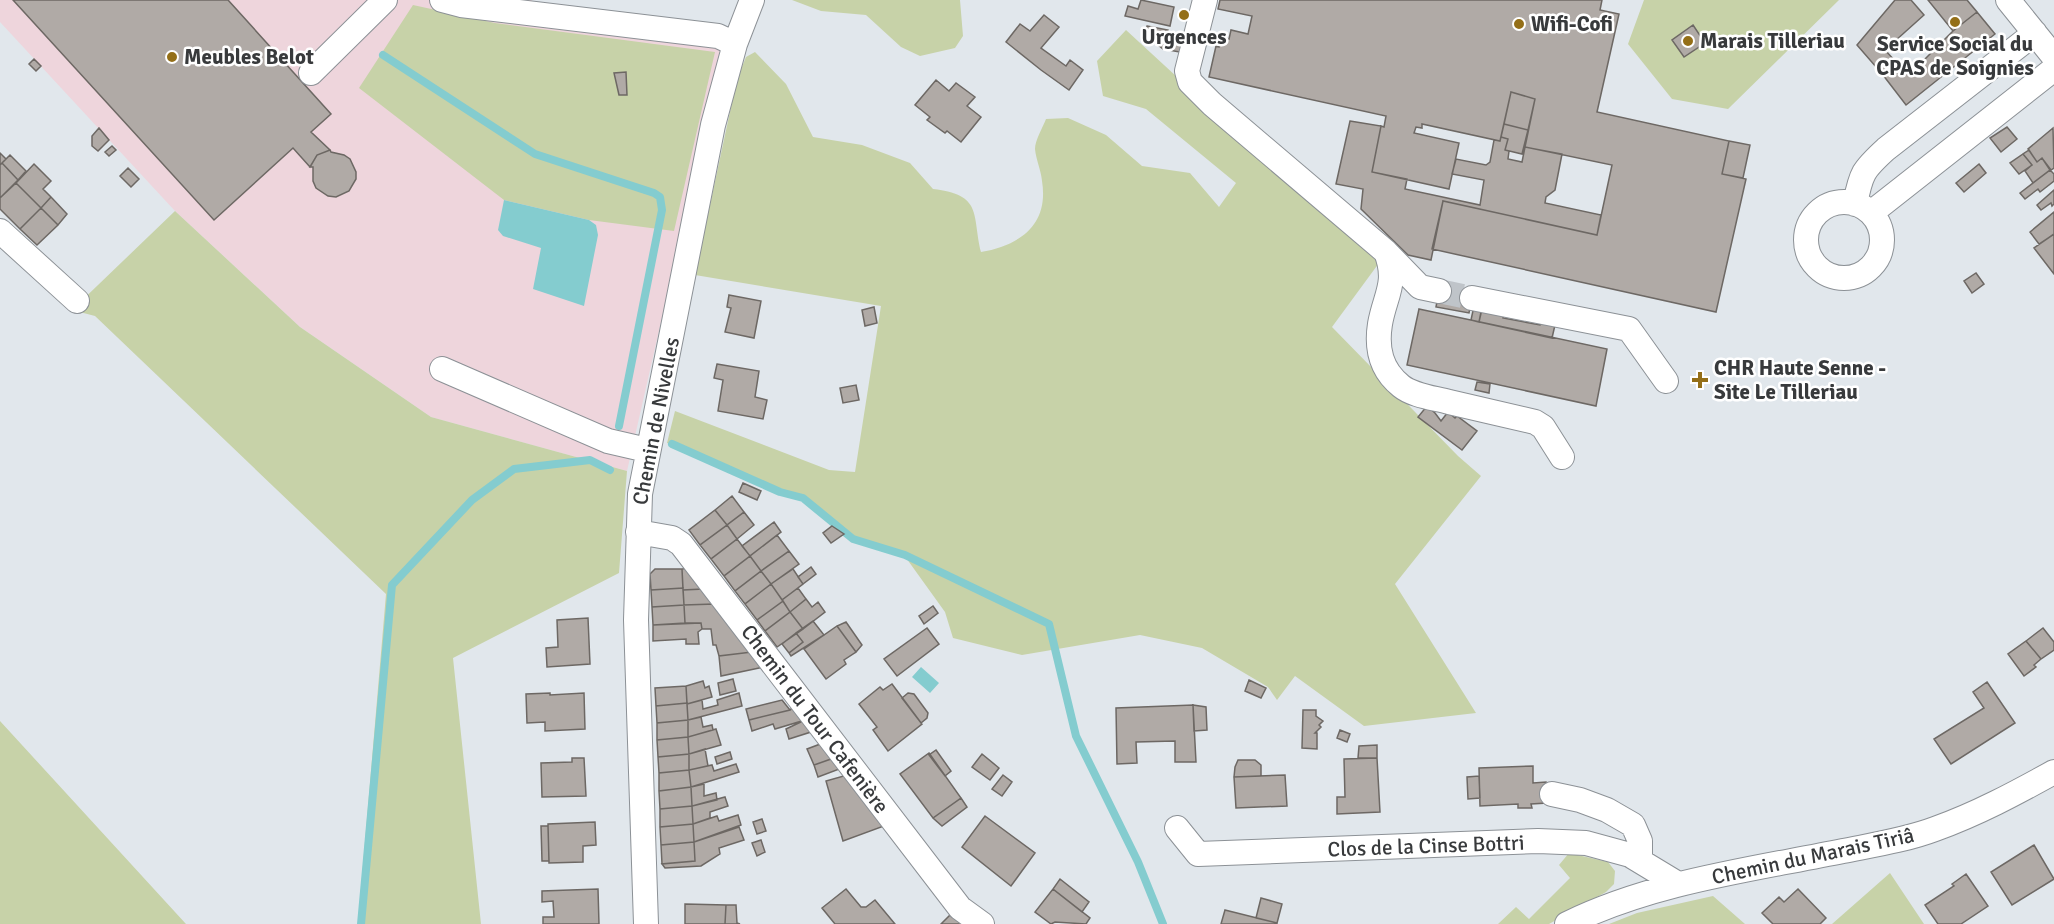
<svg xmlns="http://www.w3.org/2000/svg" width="2054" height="924" font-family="Signika,sans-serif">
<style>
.commercial{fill:#eed5dc}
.green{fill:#c7d2a8}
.water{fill:#84cccf}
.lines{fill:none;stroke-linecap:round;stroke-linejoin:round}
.stream{stroke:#84cccf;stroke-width:8}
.building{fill:#b0aaa6;stroke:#6d6864;stroke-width:1.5}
.minor-tunnel{stroke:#bfc4c9;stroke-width:24;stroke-dasharray:24 12;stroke-linecap:butt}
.minor-casing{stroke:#8c9196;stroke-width:26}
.minor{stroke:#fff;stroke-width:24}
.poi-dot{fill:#946f18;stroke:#fff;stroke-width:2}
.labels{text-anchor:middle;stroke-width:5;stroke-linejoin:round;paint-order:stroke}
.poi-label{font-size:21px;font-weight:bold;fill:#383a3c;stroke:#fff;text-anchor:start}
.street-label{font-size:21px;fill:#383a3c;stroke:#fff}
</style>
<rect width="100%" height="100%" fill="#e1e7ec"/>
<!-- commercial -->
<path class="commercial" d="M0,0H532V5L728,28L627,471L431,417L300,327L175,211L0,22Z"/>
<!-- green -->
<path class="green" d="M792,0H960L963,36L955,48L920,56L901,47L866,15L821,11Z
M1644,0H1839L1728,109L1672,99L1628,44Z
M413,5L495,23L715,52L674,231L589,220L504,200L359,88Z
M1126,30L1379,263L1332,327L1458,456L1481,476L1395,584L1476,713L1364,726L1295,676L1277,700L1268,687L1202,648L1140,635L1022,655L953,638L945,612L904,555L857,540L803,498L780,492L667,443L675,411L829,470L855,472L881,306L695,275L737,79L746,57L755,52L786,84L813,137L862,145L910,163L933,189C983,195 972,214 981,252C1021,245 1049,224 1042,181C1041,170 1036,160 1035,149C1035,140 1043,127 1046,119L1068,118L1106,135L1142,166L1190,173L1219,207L1236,183L1146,109L1103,96L1097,61Z
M175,211L300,327L431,417L627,471L619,573L453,658L481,924H358L386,594L95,316L72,310Z
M0,721L186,924H0Z
M1569,853L1608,862L1615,871L1614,884L1606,892L1549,924H1498L1516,907L1529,919L1570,878L1559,865Z
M1890,873L1924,924H1832Z
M1713,896L1745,924H1609L1637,913Z"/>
<!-- water -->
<path class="water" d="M504,200L589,220L596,225L598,235L584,306L533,289L541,248L503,236L498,230Z
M921,667L939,683L930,693L912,677Z"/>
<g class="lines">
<!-- stream -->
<path class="stream" d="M383,55L535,154L654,193L660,197L662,210L619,426
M672,444L780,492L803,498L853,539L905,555L1049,624L1076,736L1138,862L1163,924
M361,924L392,585L472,500L514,469L590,460L610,470"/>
</g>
<!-- building -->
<path class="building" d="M13,0H228L331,114L311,132L330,150L317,155L310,167L293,148L214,220Z
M1141,0L1174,7L1170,26L1125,16L1128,6L1138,9Z
M1220,0H1602L1600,10L1619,14L1597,112L1729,141L1722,174L1746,179L1716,312L1432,249L1443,201L1597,235L1612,165L1525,147L1535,99L1511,92L1500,141L1422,124V128L1416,127L1414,133L1459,143L1449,189L1372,172L1381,126L1384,127L1386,116L1209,77L1216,46L1219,47L1221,37L1229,39L1231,30L1248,34L1252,16L1218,9Z
M1895,0H1911L1924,15L1885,50L1896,62L1883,75L1857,45Z
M1928,0H1967L1977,12L1953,31Z
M1977,12L1995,34L1906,105L1883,75L1896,62L1909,75L1953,31Z
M1044,15L1059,27L1041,48L1066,66L1070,60L1083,70L1069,90L1041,70L1006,42L1020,24L1030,31Z
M1693,25L1705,43L1684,57L1672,40Z
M1147,26L1168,30L1166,38L1187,43L1185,53L1163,49L1145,34Z
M34,59L41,66L36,71L29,64Z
M626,72L627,95H619L614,73Z
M936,80L949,91L956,83L975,97L967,106L981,117L961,142L947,131L945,133L927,120L930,117L915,105Z
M1511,92L1535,99L1528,130L1504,124Z
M1350,121L1381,126L1372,172L1407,179L1405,189L1480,205L1484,180L1452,174L1456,159L1486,165L1490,162L1494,140L1500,141L1501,137L1508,139L1505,150L1509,151L1508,159L1522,162L1525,147L1562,154L1555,190L1546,197L1545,203L1601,215L1597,235L1443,201L1431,260L1408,255L1361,209L1363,189L1336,184Z
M1504,124L1528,130L1522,154L1505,150L1508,139L1501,137Z
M2007,127L2017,139L2001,152L1990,138Z
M99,128L109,140L98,151L92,146V136Z
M2053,128L2054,168L2051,170L2042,158L2037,162L2028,149Z
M1729,141L1750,145L1743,178L1722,174Z
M112,146L116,150L109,156L105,152Z
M330,150L331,152L344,155L350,159L356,172V179L349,191L336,197L328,196L316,188L313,181V167H310L317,155Z
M2029,150L2037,162L2042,158L2050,170L2033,183L2025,171L2032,165L2023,154Z
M0,153L6,159L0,165Z
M2023,154L2032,165L2019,174L2010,163Z
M10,155L26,171L18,180L2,163Z
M2,163L18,180L0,198V165Z
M34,164L51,181L43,189L51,197L41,208L16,183Z
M1979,164L1986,173L1964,192L1956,183Z
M128,168L139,179L131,187L120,176Z
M2050,170L2054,174V181L2040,192L2038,189L2025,199L2020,193Z
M16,183L41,208L20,229L0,209V198Z
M2054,190V204L2052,206L2051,203L2041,210L2037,205Z
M51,197L67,214L58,225L41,208Z
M41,208L58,225L37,245L20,229Z
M2054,212V234L2039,244L2030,232Z
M2054,234V274L2034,248Z
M1976,273L1984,284L1972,293L1964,281Z
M1440,285L1473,291L1469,313L1436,307Z
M729,295L761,301L754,338L725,332L731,308L727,307Z
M1483,302L1505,307L1503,318L1540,325L1541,322L1555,325L1552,338L1479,322Z
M1474,306L1482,309L1479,322L1471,320Z
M874,307L877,323L865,326L862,310Z
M1419,309L1607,349L1596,406L1407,365Z
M717,364L759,371L755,397L767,400L763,419L718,411L723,380L714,378Z
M1477,382L1490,384L1489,393L1475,390Z
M856,385L859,400L843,403L840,388Z
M1427,406L1435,413L1441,421L1448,412L1455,418L1457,416L1477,431L1462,450L1418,417Z
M743,483L761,491L757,500L739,492Z
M732,496L744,512L727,525L715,510Z
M715,510L727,525L700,545L689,530Z
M744,512L754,525L737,539L727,525Z
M774,522L781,532L750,556L742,546Z
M727,525L737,539L711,559L700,545Z
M832,526L844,534L831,543L823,533Z
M777,535L789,551L761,571L750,556Z
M737,539L750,556L724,576L711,559Z
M789,551L799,564L771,584L761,571Z
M750,556L761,571L735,591L724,576Z
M811,567L816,574L803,584L798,577Z
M687,568L703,589L683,590L682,569Z
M655,569H682L683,588L651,590L650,574Z
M793,569L803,584L782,600L771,584Z
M761,571L771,584L745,604L735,591Z
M771,584L783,601L757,620L745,604Z
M683,588L684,605L652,607L651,590Z
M798,588L806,599L790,612L782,600Z
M703,589L714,604L684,605L683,590Z
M806,599L812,607L818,602L825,612L803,629L790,612Z
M783,601L790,612L765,631L757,620Z
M714,604L752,652L719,656L716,645H713L711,629H702L701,623H685L684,605Z
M684,605L685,623L653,625L652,607Z
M933,606L938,613L924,624L919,616Z
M790,612L803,629L777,647L765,631Z
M588,618L590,664L547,667L546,648L558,647L557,620Z
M813,621L824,635L791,656L789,653L803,642L796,633Z
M846,622L862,645L856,652L837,626Z
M701,623L702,629L698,632L699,644H686V639L653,641V625Z
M837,626L856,652L844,660L846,664L826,679L804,649Z
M927,628L939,644L897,676L884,659Z
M2043,628L2054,642V650L2041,659L2026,641Z
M796,633L803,642L789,653L782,644Z
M2026,641L2041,659L2034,665L2036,667L2024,676L2008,654Z
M752,652L764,667L721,676L719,656Z
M733,679L736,691L720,695L718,683Z
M1249,680L1266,688L1261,698L1245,691Z
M703,681L705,688L709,686L712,697L687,704L686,686Z
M1987,682L2015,723L1951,764L1934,739L1984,708L1973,692Z
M892,684L922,724L888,751L873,730L877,727L859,704L880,687L883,690Z
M686,686L687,703L656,706L655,688Z
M550,693V695L584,693L585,729L545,731V722L527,723L526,694Z
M739,693L742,706L688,720L687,704L702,700L703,709L718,705L717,700Z
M908,693L914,694L928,713L927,718L921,723L902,698Z
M782,700L790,710L749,720L746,709Z
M687,703L688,720L657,723L656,706Z
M1193,705L1206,707L1207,730L1194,731Z
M1193,705L1196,762H1175V741L1136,742L1137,763L1117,764L1116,708Z
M794,706L805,720L775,729L773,724L752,731L749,720L790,710Z
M1303,710H1316V716L1323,721L1319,725L1321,727L1315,733H1317V749L1302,748Z
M701,717L703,727L712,725L713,730L688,737V720Z
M688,720V737L657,740V723Z
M805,720L814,731L789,739L786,729Z
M716,729L721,745L689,754L688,737Z
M1340,730L1350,734L1347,742L1337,738Z
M688,737L689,754L658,757L657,740Z
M823,743L834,758L814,765L807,749Z
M1377,745V758H1358L1359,746Z
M705,749L708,766L689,770V754Z
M936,750L951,771L945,776L929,755Z
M730,752L732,759L717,764L715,757Z
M929,753L961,798L933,818L900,774Z
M689,754V770L659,773L658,757Z
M982,754L999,768L990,780L972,767Z
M572,758H584L586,796L542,797L541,763L572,762Z
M834,758L842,768L818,777L814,765Z
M1377,758L1380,812L1337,814V797H1345L1344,759Z
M1238,760H1255L1261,765V776L1234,777L1235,767Z
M736,764L739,772L691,787L689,770L712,765L714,771Z
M1533,766V783L1546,782L1547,803L1531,804L1532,808H1518V804L1480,806L1479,768Z
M689,770L691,787L659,791V773Z
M847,775L884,826L843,841L826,781Z
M1003,775L1012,782L1002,796L992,789Z
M1285,775L1287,806L1236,808L1234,777Z
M1479,776L1480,798L1468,799L1467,777Z
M704,784V796L716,793L717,800L692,806L691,787Z
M691,787L692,806L660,809L659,791Z
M725,797L728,806L710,812V818L693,824L692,806Z
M961,798L967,807L942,826L933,818Z
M692,806L693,824L660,827V809Z
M738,815L741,825L694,842L693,824L717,816L719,821Z
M985,816L1035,853L1011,886L962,847Z
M762,819L766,831L757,834L753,822Z
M595,822L596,845L583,846V862L549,863L548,824Z
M693,824L694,842L661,845L660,827Z
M541,826H548L549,861H542Z
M739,827L744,840L719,848L720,854L701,866L665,868L662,864L695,861L694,842Z
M761,840L765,852L757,856L752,843Z
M694,842L695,861L662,864L661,845Z
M2034,845L2054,879L2012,905L1991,872Z
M1966,874L1988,906L1961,924H1938L1925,905L1954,886L1952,884Z
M1060,879L1089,902L1082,912L1053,889Z
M598,889L599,924H543V917H554L553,901L542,902V891Z
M846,889L861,907H866L875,900L895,924H835L822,908Z
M1053,889L1090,918L1086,924L1055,922L1051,924L1035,912Z
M1798,889L1826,918L1820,924H1773L1762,913L1779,897L1784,902Z
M1261,898L1282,904L1277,923L1256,918Z
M685,904L726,905L725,924H685Z
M726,905H736L737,923L740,924H725Z
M1225,910L1277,923V924H1221Z
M953,912L964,924H941Z"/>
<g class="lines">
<!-- minor-tunnel -->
<path class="minor-tunnel" d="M1439,291L1472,298"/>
<defs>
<path id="minor" d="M442,0L461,5L718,36L735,44
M1205,0L1187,71L1190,82L1212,104L1386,252C1398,283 1385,295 1380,324C1376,349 1381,370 1401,386C1413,396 1435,398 1449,402C1478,409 1506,415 1535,422L1543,427L1562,457
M2008,0L2054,57
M311,73L385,0
M1806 240a38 38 0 1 1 76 0a38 38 0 1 1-76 0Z
M1855,204C1861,173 1863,170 1886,149L2035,33
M1871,213L2054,69
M0,231L77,301
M1386,252L1420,287L1439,291
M1472,298L1629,329L1666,381
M442,369L608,441L647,450
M638,532L672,538L681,544L960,908L982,924
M1552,794L1580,800L1607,810L1633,825L1640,841V861
M1177,828L1198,854L1538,841L1586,843L1630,855L1678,884
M646,924L636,620L640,494L713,125L735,44L752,0
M1567,924C1653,882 1749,870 1843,851C1873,845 1906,840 1935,829C1977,814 2016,793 2054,772"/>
</defs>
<!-- minor casing -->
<use href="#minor" class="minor-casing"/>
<!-- minor -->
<use href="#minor" class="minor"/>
</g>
<!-- markers -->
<g class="poi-dot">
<circle cx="1184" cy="15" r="6"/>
<circle cx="1955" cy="22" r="6"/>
<circle cx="1519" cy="24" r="6"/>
<circle cx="1688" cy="41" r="6"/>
<circle cx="172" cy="57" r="6"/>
<path d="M1697 371h6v6h6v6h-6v6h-6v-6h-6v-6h6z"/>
</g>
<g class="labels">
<!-- poi labels -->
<g class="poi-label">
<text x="1531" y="31">Wifi-Cofi</text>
<text x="1184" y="44" text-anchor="middle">Urgences</text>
<text x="1700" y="48">Marais Tilleriau</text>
<text x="1955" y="51" text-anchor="middle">Service Social du<tspan x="1955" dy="24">CPAS de Soignies</tspan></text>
<text x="184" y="64">Meubles Belot</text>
<text x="1714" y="375">CHR Haute Senne -<tspan x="1714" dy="24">Site Le Tilleriau</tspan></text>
</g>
<!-- street labels -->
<g class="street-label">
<text transform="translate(656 421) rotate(-79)" y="7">Chemin de Nivelles</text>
<text transform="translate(815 719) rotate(53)" y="7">Chemin du Tour Cafenière</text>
<text transform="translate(1426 846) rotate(-2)" y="7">Clos de la Cinse Bottri</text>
<text transform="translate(1813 856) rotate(-12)" y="7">Chemin du Marais Tiriâ</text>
</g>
</g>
</svg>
